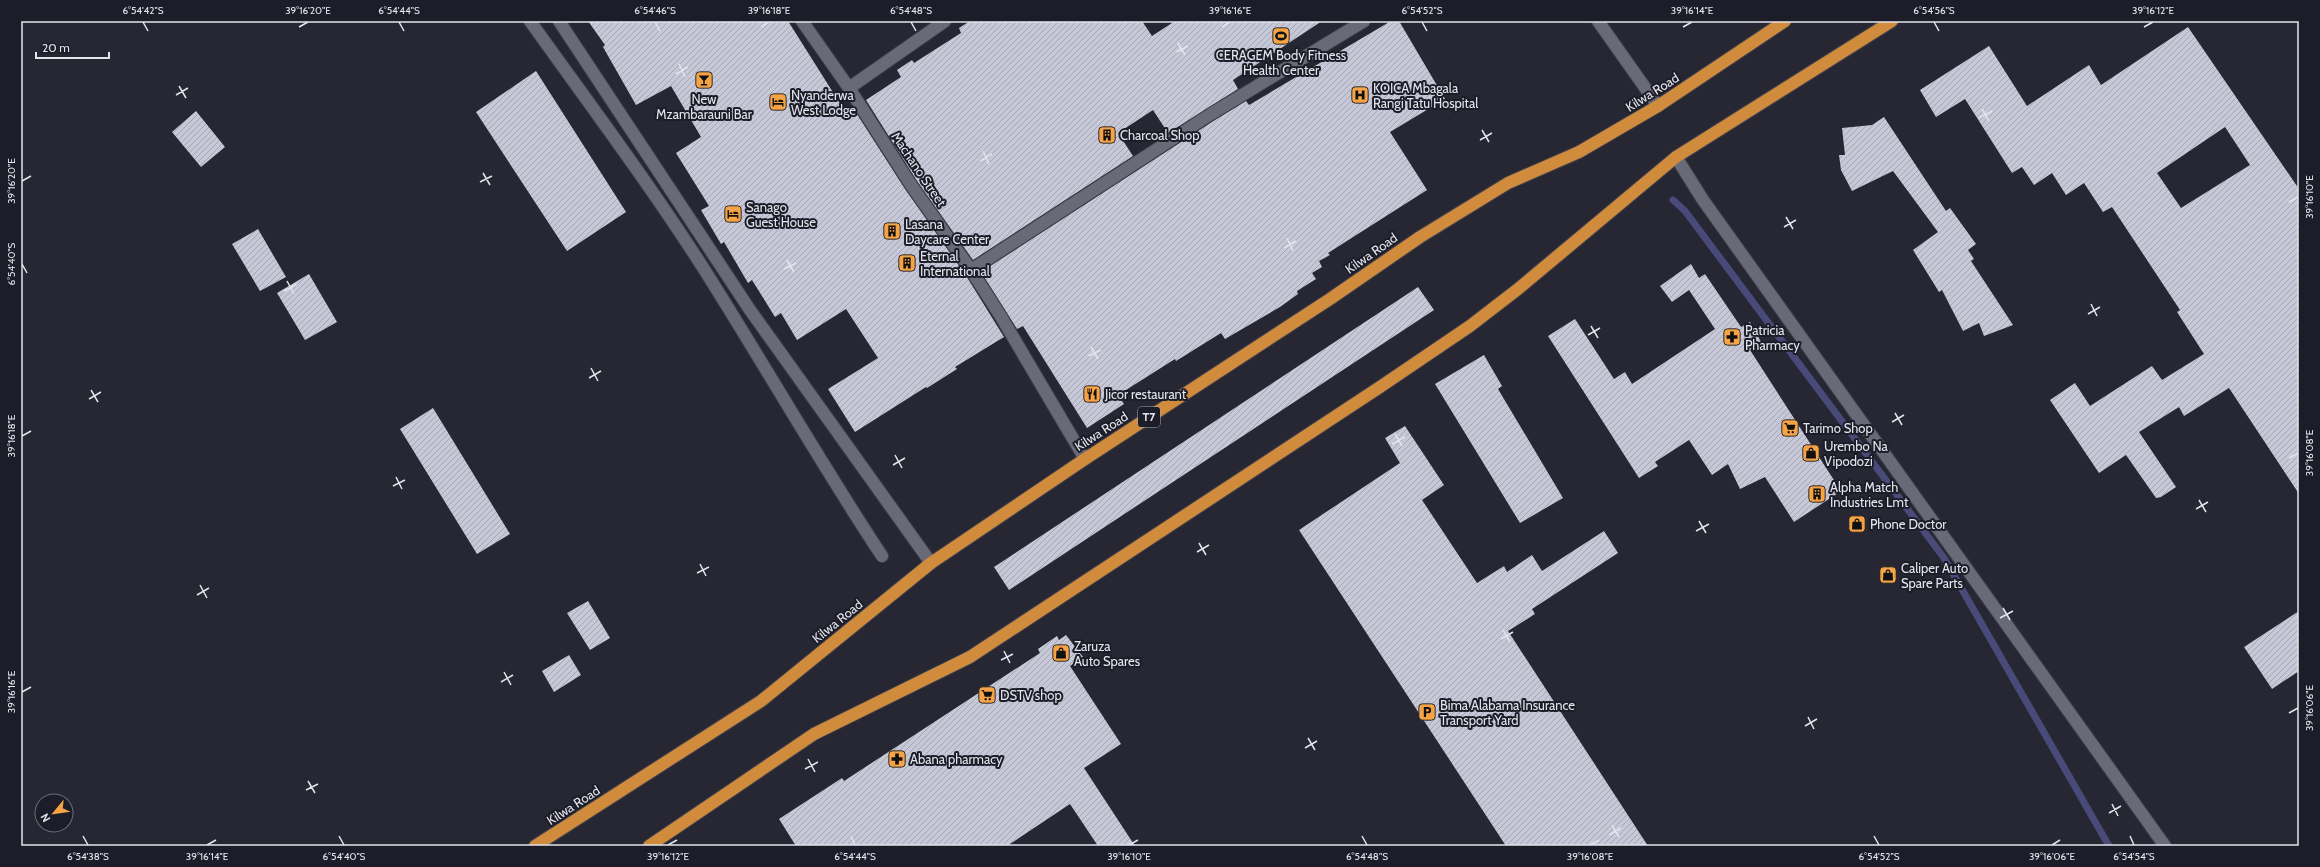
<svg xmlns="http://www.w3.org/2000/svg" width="2320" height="867" font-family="Cabin,sans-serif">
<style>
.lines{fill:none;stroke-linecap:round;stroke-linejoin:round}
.stream{stroke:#494a79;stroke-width:7}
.building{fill:url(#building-hatch);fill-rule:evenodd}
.minor-casing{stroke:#42424c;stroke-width:14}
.highway-casing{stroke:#42424c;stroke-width:14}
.minor{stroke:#696a77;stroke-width:12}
.highway{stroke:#d08b3d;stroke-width:12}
.ticks{fill:none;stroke:#e3e4ec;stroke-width:1.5}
.labels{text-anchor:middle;stroke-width:4;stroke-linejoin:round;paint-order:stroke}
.shield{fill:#1c1d28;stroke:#a7a8b1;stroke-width:1}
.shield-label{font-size:12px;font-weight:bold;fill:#e3e4ec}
.poi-label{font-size:13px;fill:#e3e4ec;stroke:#1c1d28;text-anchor:start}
.street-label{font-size:13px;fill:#e3e4ec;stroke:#1c1d28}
.neatline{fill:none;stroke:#e3e4ec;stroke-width:1.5}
.ticks-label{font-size:10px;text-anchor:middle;fill:#e3e4ec}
</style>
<defs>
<pattern id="building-hatch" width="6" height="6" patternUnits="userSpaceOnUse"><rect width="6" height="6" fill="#c6c8d7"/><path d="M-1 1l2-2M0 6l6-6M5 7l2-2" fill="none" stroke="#a6a7b3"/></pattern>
</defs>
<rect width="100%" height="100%" fill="#262732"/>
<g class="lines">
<!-- stream -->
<path class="stream" d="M1673,200L1685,211L1944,558L2109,846"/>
</g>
<!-- building -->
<path class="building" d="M588,21H788L846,113L853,108L905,189L965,274L1004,337L955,367L957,369L927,388L926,387L855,432L828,389L878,358L846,309L797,340L781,313L775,317L752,280L748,283L724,242L721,244L701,210L709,206L676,153L701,137L671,86L636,105L603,47L605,45Z
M970,21H1142L1152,36L1175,21H1322L1233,80L1238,89L1168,133L1153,110L1118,133L1133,156L973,260L917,181L866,100L901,77L897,70L912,60L914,63L961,33L959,28Z
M1391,21H1399L1445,99L1390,132L1427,190L1328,253L1330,255L1319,261L1322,267L1312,273L1316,279L1297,291L1298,294L1280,307L1225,339L1221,333L1176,361L1175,359L1118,395L1124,404L1087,428L1023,326L1017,329L981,272L1215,120L1246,101L1249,105Z
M2188,27L2299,189V494L2229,388L2184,416L2179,407L2139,432L2176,487L2161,497L2156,498L2126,455L2099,473L2050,400L2075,383L2090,406L2152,366L2162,380L2204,354L2177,312L2180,310L2112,207L2103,212L2084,183L2066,195L2052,173L2034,185L2022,167L2012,173L1965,99L1936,117L1920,90L1989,46L2027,106L2089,65L2101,85ZM2225,127L2250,165L2181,208L2157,173Z
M536,71L626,212L567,251L476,112Z
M196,111L225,147L201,167L172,132Z
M1884,117L1946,211L1950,208L1976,244L1968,250L1974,259L1971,261L2013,325L1984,336L1979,323L1963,331L1942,290L1939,292L1913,250L1938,232L1893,171L1852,191L1841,170L1839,155H1845L1842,128L1872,125Z
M258,229L286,277L260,291L232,244Z
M1691,264L1699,278L1705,274L1741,327L1750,322L1761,342L1750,350L1841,491L1794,522L1765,477L1740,489L1728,464L1712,475L1689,440L1655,462L1658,466L1639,478L1548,336L1575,319L1614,379L1625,372L1632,384L1715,329L1689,290L1672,302L1660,286Z
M309,274L337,322L305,340L277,293Z
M1418,287L1434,310L1009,590L994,567Z
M1484,355L1502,386L1498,389L1563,498L1520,523L1435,384Z
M433,408L510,534L477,554L400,429Z
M1405,426L1444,485L1422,500L1477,583L1504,566L1507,572L1532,555L1542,571L1604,531L1618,553L1532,609L1535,614L1508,631L1648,846H1506L1299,530L1400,463L1385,438Z
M588,601L610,638L590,650L567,613Z
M2299,611V671L2272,689L2244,647Z
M1066,635L1083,657L1070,666L1121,744L1084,768L1135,846H1098L1070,804L1007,846H796L779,819L842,778L844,781L1040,653L1038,649L1057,636L1059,640Z
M569,655L581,675L554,692L542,671Z"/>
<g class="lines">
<defs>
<path id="minor" d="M530,21C588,102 648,182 702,266C763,362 819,461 882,556
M559,21L750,310L931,563
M802,21L849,88L911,185L971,270L1000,315L1085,459
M1598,21L1658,106
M849,88L945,21
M1676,157L1703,200L2165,846
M971,270L1211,114L1364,21"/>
<path id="highway" d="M535,846L761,701L931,563L1085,459L1330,299L1420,237L1508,183L1579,152L1658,106L1785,21
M649,846L814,734L970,657L1380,387L1470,326L1518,289L1676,157L1892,21"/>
</defs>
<!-- minor casing -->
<use href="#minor" class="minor-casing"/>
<!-- highway casing -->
<use href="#highway" class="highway-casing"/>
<!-- minor -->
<use href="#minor" class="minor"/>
<!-- highway -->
<use href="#highway" class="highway"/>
</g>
<!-- ticks -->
<path class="ticks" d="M143,22L148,31M399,22L404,31M655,22L660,31M911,22L916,31M1422,22L1427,31M1934,22L1939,31M299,27L308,22M761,27L769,22M1222,27L1230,22M1683,27L1692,22M2144,27L2153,22M1178,43L1185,55M1176,52L1188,46M679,64L685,77M676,74L688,67M179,86L186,98M176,95L188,88M1982,109L1989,121M1979,118L1992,111M1482,130L1489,142M1480,140L1492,133M983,151L989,164M980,161L992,154M483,173L490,185M22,181L31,176M480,182L492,176M2289,202L2298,197M1786,217L1793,229M1784,227L1796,220M1287,238L1293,251M1284,248L1296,241M787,260L794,272M22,264L27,273M784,269L796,263M287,281L294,294M284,291L297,284M2091,304L2097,316M2088,314L2100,307M1591,326L1598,338M1588,335L1600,328M1091,347L1098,359M1088,356L1101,350M591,368L598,381M589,378L601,371M91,390L98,402M89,399L101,392M1895,413L1902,425M1892,422L1904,415M1395,434L1402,446M22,436L31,431M1392,444L1405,437M895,455L902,468M2289,458L2298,453M893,465L905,458M396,477L402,489M393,486L405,480M2199,500L2206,512M2196,509L2208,502M1699,521L1706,533M1696,531L1709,524M1199,543L1206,555M1197,552L1209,545M700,564L706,576M697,573L709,567M200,585L207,598M197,595L209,588M2003,608L2010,620M2000,618L2013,611M1503,630L1510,642M1501,639L1513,632M1004,651L1010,663M1001,660L1013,654M504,672L511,685M501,682L513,675M22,692L31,687M2289,713L2298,708M1808,717L1814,729M1805,726L1817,719M1308,738L1315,750M1305,748L1317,741M808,759L815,772M805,769L818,762M308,781L315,793M306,790L318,784M2112,804L2118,816M2109,813L2121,806M1612,825L1619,837M1609,835L1621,828M83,836L88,845M339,836L344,845M851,836L855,845M1362,836L1367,845M1874,836L1879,845M2130,836L2134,845M207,845L216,840M668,845L677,840M1129,845L1138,840M1590,845L1599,840M2052,845L2060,840"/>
<!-- icons -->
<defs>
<symbol id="stadium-square" viewBox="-11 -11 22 22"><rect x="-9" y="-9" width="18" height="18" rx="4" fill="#f5a345" stroke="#1c1d28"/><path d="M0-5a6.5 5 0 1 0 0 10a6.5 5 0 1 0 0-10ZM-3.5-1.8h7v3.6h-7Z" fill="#111"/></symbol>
<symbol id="bar-square" viewBox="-11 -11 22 22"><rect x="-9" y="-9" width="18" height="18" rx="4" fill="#f5a345" stroke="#1c1d28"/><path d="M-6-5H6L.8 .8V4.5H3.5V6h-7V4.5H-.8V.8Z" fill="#111"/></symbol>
<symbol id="hospital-square" viewBox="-11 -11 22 22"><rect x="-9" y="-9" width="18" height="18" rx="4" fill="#f5a345" stroke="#1c1d28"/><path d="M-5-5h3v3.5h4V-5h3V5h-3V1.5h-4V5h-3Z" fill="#111"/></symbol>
<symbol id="hotel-square" viewBox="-11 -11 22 22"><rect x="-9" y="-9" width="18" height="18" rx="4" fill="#f5a345" stroke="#1c1d28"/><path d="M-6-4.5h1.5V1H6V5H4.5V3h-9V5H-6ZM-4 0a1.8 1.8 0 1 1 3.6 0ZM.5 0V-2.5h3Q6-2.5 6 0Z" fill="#111"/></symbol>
<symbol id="building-square" viewBox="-11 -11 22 22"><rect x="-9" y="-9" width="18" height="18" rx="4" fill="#f5a345" stroke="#1c1d28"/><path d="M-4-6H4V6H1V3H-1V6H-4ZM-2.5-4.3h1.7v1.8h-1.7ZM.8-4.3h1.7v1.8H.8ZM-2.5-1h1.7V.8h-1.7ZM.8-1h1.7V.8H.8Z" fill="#111"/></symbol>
<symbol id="pharmacy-square" viewBox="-11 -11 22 22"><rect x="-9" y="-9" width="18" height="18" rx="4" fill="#f5a345" stroke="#1c1d28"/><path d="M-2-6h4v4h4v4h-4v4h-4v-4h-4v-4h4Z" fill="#111"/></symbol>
<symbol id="restaurant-square" viewBox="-11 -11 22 22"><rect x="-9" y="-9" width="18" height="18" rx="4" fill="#f5a345" stroke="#1c1d28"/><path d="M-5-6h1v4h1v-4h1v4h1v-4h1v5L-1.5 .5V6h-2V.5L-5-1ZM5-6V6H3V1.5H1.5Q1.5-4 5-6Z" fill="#111"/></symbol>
<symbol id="supermarket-square" viewBox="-11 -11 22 22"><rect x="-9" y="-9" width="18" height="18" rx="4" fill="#f5a345" stroke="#1c1d28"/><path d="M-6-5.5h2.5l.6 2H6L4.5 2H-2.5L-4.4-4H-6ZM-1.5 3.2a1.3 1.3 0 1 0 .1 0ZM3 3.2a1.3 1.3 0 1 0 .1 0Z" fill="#111"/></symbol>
<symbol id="shop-square" viewBox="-11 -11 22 22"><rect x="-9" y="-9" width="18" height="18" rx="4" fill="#f5a345" stroke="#1c1d28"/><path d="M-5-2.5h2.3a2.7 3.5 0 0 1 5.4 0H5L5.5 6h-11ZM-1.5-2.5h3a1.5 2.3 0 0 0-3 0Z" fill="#111"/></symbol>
<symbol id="parking-square" viewBox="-11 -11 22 22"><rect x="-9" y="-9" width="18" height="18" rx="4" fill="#f5a345" stroke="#1c1d28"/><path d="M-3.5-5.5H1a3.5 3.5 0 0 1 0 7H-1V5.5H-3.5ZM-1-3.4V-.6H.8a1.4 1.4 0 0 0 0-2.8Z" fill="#111"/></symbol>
</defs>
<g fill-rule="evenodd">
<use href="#stadium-square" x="1271" y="26" width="20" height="20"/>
<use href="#bar-square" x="694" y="70" width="20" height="20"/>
<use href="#hospital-square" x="1350" y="85" width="20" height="20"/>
<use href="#hotel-square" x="768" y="92" width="20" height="20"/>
<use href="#building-square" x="1097" y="125" width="20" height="20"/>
<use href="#hotel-square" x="723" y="204" width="20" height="20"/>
<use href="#building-square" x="882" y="221" width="20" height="20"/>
<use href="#building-square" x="897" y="253" width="20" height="20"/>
<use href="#pharmacy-square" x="1722" y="327" width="20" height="20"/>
<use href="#restaurant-square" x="1082" y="384" width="20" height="20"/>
<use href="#supermarket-square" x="1780" y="418" width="20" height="20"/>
<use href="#shop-square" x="1801" y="443" width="20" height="20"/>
<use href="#building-square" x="1807" y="484" width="20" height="20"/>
<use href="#shop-square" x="1847" y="514" width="20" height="20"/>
<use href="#shop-square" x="1878" y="565" width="20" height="20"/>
<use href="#shop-square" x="1051" y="643" width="20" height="20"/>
<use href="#supermarket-square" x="977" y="685" width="20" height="20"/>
<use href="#parking-square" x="1417" y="702" width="20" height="20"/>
<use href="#pharmacy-square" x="887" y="749" width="20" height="20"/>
</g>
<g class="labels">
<!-- shield labels -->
<rect class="shield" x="1138" y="407" width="22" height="20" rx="3"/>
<g class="shield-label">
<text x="1149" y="421">T7</text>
</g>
<!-- poi labels -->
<g class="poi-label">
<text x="1281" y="60" text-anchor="middle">CERAGEM Body Fitness<tspan x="1281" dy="15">Health Center</tspan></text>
<text x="1373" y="93">KOICA Mbagala<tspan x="1373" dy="15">Rangi Tatu Hospital</tspan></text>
<text x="791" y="100">Nyanderwa<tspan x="791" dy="15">West Lodge</tspan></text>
<text x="704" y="104" text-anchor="middle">New<tspan x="704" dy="15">Mzambarauni Bar</tspan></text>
<text x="1120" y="140">Charcoal Shop</text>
<text x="746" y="212">Sanago<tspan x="746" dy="15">Guest House</tspan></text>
<text x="905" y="229">Lasana<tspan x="905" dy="15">Daycare Center</tspan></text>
<text x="920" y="261">Eternal<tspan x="920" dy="15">International</tspan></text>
<text x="1745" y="335">Patricia<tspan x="1745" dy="15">Pharmacy</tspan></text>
<text x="1105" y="399">Jicor restaurant</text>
<text x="1803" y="433">Tarimo Shop</text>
<text x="1824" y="451">Urembo Na<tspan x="1824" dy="15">Vipodozi</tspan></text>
<text x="1830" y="492">Alpha Match<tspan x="1830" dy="15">Industries Lmt</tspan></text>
<text x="1870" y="529">Phone Doctor</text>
<text x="1901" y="573">Caliper Auto<tspan x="1901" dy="15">Spare Parts</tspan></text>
<text x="1074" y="651">Zaruza<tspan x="1074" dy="15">Auto Spares</tspan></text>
<text x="1000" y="700">DSTV shop</text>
<text x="1440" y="710">Bima Alabama Insurance<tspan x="1440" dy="15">Transport Yard</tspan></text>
<text x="910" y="764">Abana pharmacy</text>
</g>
<!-- street labels -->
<g class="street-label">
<text transform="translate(1652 92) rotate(-32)" y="5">Kilwa Road</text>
<text transform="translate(919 169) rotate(56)" y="5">Machano Street</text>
<text transform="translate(1371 253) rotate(-35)" y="5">Kilwa Road</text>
<text transform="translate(1101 431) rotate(-33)" y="5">Kilwa Road</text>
<text transform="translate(837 621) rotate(-39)" y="5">Kilwa Road</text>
<text transform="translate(573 805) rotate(-33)" y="5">Kilwa Road</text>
</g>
</g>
<!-- border -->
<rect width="2320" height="867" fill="none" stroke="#1c1d28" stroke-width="44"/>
<!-- north arrow -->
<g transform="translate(54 813) rotate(241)"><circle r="19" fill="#1c1d28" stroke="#6c6d76"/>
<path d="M0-3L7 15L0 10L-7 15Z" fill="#f5a345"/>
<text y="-6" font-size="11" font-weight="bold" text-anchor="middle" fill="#e3e4ec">N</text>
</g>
<!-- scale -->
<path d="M36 52v6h73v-6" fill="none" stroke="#e3e4ec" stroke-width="2"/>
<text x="42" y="52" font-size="12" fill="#e3e4ec" stroke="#1c1d28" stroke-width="3" paint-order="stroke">20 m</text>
<rect x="22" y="22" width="2276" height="823" class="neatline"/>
<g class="ticks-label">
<text x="143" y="14">6°54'42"S</text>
<text x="308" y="14">39°16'20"E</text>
<text x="399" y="14">6°54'44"S</text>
<text x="655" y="14">6°54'46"S</text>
<text x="769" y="14">39°16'18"E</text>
<text x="911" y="14">6°54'48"S</text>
<text x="1230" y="14">39°16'16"E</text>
<text x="1422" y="14">6°54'52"S</text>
<text x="1692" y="14">39°16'14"E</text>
<text x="1934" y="14">6°54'56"S</text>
<text x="2153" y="14">39°16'12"E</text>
<text transform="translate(11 181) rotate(-90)" y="4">39°16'20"E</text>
<text transform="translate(2309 197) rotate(-90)" y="4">39°16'10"E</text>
<text transform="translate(11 264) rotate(-90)" y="4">6°54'40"S</text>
<text transform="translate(11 436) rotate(-90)" y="4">39°16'18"E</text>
<text transform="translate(2309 453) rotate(-90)" y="4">39°16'08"E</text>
<text transform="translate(11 692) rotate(-90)" y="4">39°16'16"E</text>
<text transform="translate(2309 708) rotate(-90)" y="4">39°16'06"E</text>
<text x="88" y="860">6°54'38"S</text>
<text x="207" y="860">39°16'14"E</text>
<text x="344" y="860">6°54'40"S</text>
<text x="668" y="860">39°16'12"E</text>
<text x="855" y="860">6°54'44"S</text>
<text x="1129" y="860">39°16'10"E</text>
<text x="1367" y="860">6°54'48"S</text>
<text x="1590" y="860">39°16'08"E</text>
<text x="1879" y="860">6°54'52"S</text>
<text x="2052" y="860">39°16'06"E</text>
<text x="2134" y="860">6°54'54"S</text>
</g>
</svg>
